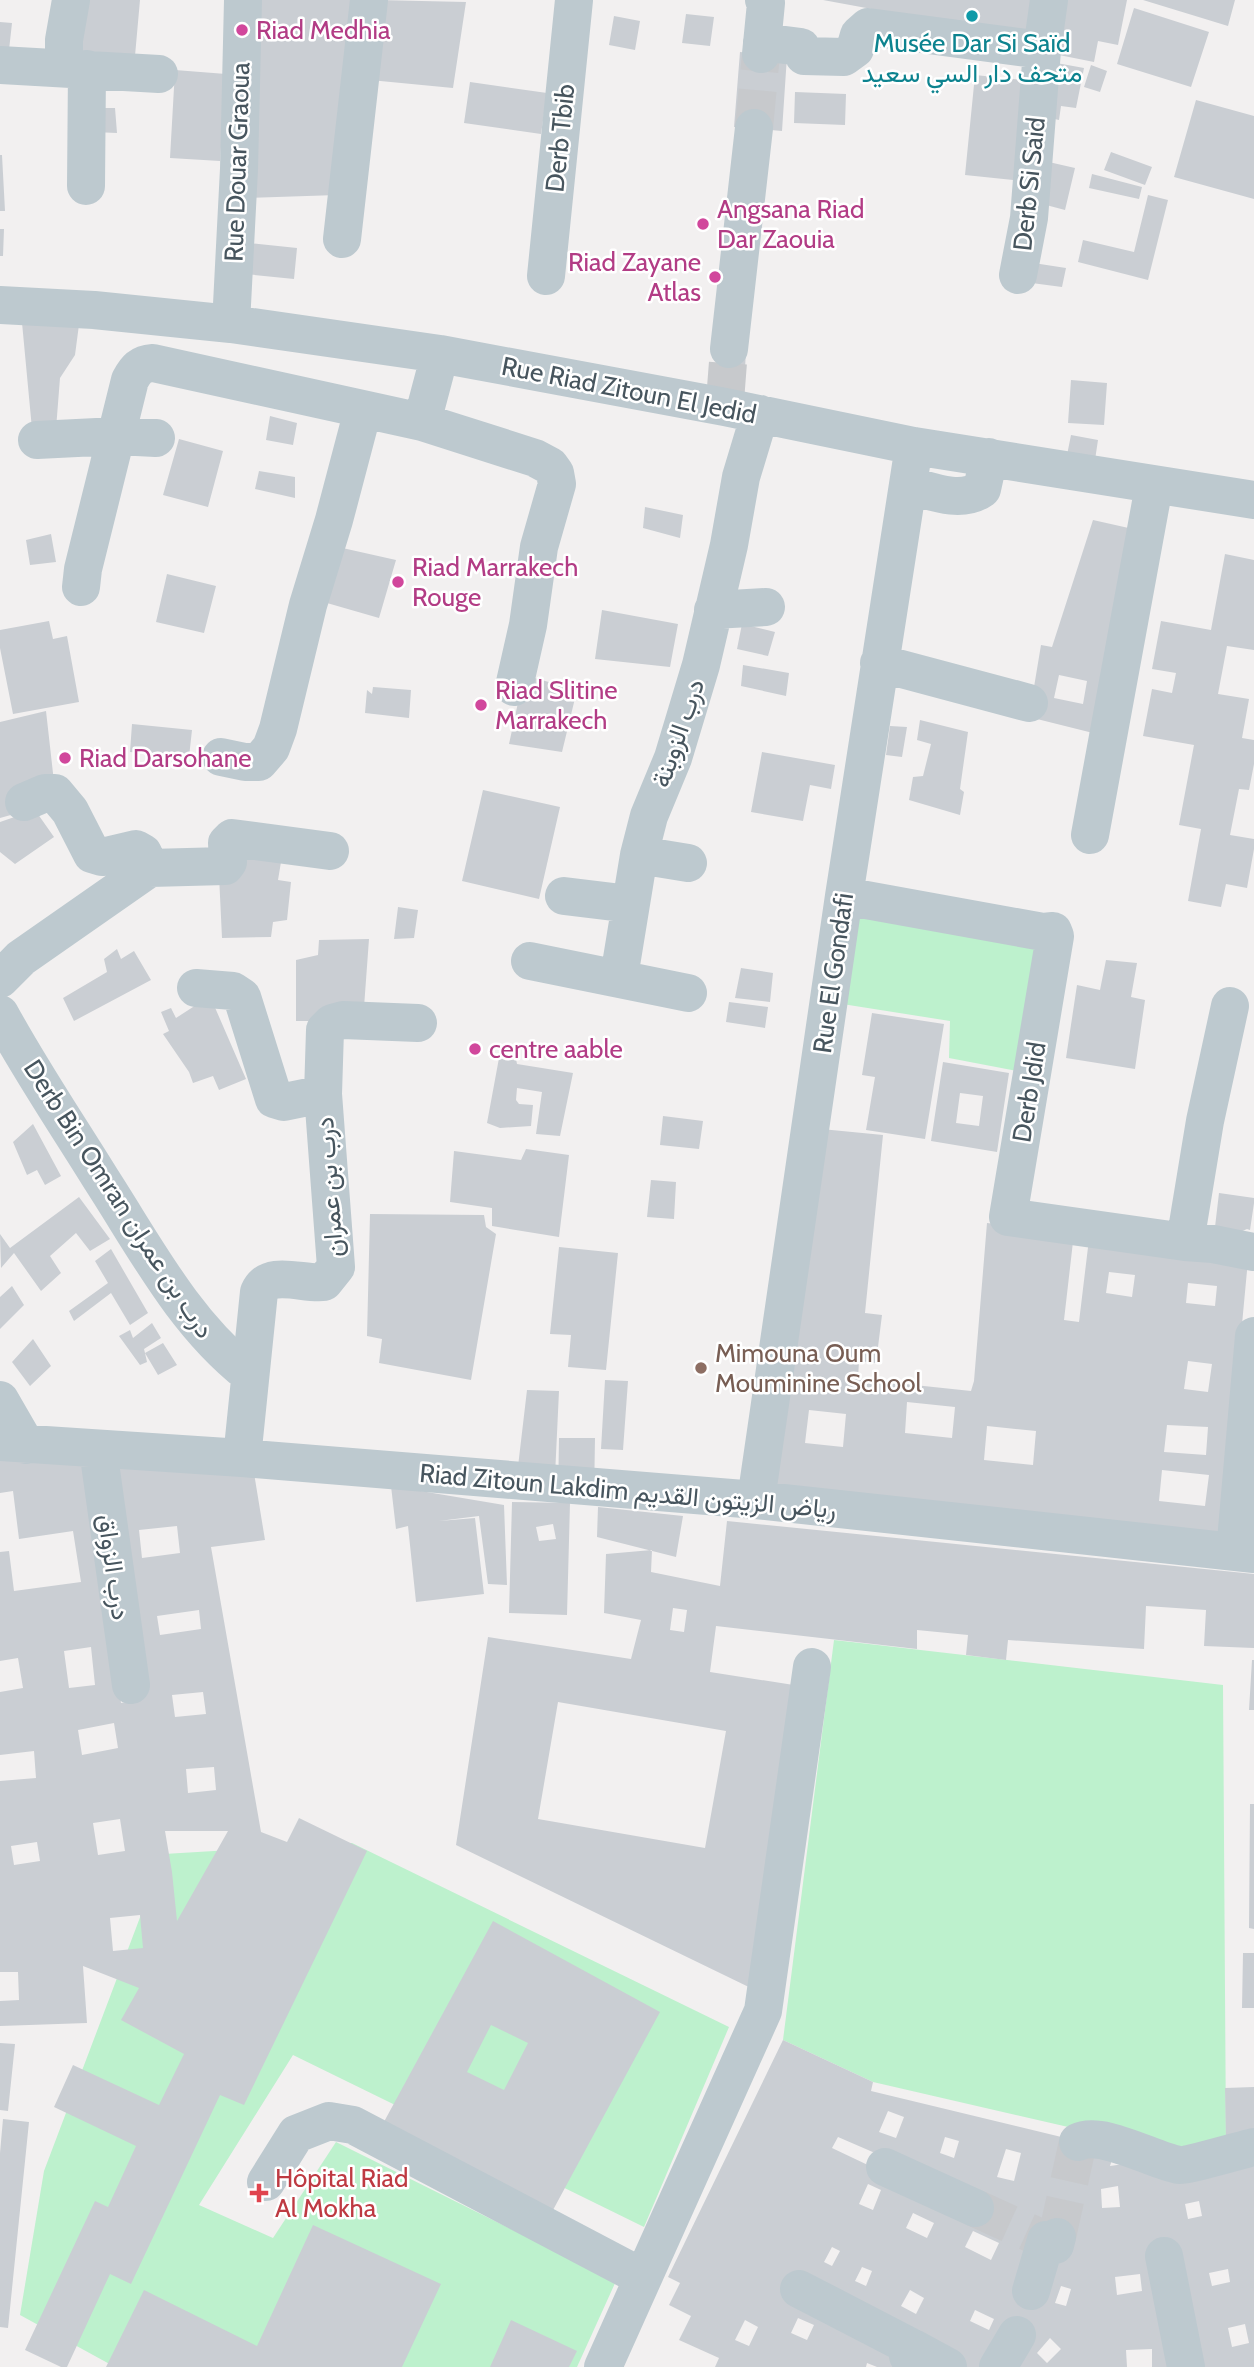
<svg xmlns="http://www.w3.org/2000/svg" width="1254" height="2367" font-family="Cabin,Vazirmatn,sans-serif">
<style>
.green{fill:#bdf1cd}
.building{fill:#caced3;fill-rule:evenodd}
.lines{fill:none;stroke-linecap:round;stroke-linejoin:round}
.minor-tunnel{stroke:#c7c9cc;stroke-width:38;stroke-dasharray:38 19;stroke-linecap:butt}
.minor{stroke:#bdc9cf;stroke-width:38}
.culture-dot{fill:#0f9aa8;stroke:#fff;stroke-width:2.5}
.hotel-dot{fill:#d1479c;stroke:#fff;stroke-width:2.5}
.education-dot{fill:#8d6e63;stroke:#fff;stroke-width:2.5}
.health-dot{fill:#e0444e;stroke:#fff;stroke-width:2.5}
.labels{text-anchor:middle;stroke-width:5;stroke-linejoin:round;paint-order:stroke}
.hotel-label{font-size:26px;fill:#b23c85;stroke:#fff;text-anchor:start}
.culture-label{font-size:26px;fill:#0d838f;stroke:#fff}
.street-label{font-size:26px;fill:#47555e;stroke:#fff}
.education-label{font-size:26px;fill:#785e54;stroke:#fff;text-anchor:start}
.health-label{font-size:26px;fill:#be3a42;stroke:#fff;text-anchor:start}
</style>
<rect width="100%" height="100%" fill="#f2f0f0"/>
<!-- green -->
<path class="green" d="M849,900L1042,939L1017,1071L949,1058L950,1021L836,1003Z
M834,1640L1223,1685L1226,2141L1177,2152L873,2082L783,2040Z
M352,1843L729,2027L644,2227L293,2055L199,2205L273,2238L336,2142L616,2281L577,2367H115L20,2315L44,2171L164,1854Z"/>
<!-- building -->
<path class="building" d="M77,0H140L134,67L71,62Z
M255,0H359L337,195L248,198Z
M377,0L466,2L453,88L370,80Z
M823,0H1035L1034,36L964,26Z
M1064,0H1127L1118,45L1098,41L1094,62L1054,54Z
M1143,0H1235L1228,26Z
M1134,8L1209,32L1191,87L1117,64Z
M686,14L714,17L710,46L682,43Z
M614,16L640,21L635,50L609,45Z
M0,22L12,23L9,50L0,49Z
M740,52L787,56L782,131L734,127Z
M1051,62L1084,68L1076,108L1061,106L1059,120L1041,116Z
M1091,65L1107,71L1100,92L1084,87Z
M175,70L226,74L220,161L170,158Z
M975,75L1033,81L1023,181L965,175Z
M470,82L547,93L541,134L464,123Z
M795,92L846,94L845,125L794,123Z
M1196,100L1254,116V199L1174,177Z
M93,108H115L117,133L94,132Z
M1111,152L1152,167L1145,185L1104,170Z
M0,155H2L5,211H0Z
M1040,160L1075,168L1065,210L1031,201Z
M1092,174L1142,187L1139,199L1089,188Z
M1148,195L1168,200L1148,280L1078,262L1083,240L1134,252Z
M0,229H4L3,256H0Z
M248,243L297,248L294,279L245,274Z
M1027,262L1066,268L1062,287L1024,282Z
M21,312L80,317L75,355L60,378L56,429H32Z
M726,349L746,350L744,388H731L730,402L710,400L712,371L724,372Z
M1071,380L1107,383L1104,425L1068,423Z
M270,416L297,423L293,445L266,440Z
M1071,435L1098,440L1095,460L1067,455Z
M179,439L223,451L208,507L163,495Z
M259,471L295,477V498L255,489Z
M645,507L683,515L680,538L643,528Z
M1093,520L1133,529L1097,734L1029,717L1041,645L1052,647ZM1059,675L1087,681L1083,704L1054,698Z
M51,534L56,562L30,565L26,540Z
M338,547L396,560L379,618L327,603Z
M1225,554L1254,560V650L1227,646L1218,694L1249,699L1242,738L1254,740V764L1249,790L1239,789L1230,835L1254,839V849L1247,888L1226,884L1221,907L1188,901L1201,829L1179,825L1194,745L1143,736L1152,689L1172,693L1176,673L1152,669L1161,621L1211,630Z
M167,574L216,586L204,633L156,622Z
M602,610L678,624L670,667L595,659Z
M49,621L53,639L67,636L79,702L13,714L0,648V630Z
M742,624L775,632L768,656L737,649Z
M743,665L789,673L786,696L741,686Z
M524,675L577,690L562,752L509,744Z
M373,687L411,690L409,718L365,713L367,690L372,694Z
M46,711L54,782L25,811L0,818V722Z
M920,720L968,732L960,789L964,792L960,815L909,800L913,777L923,776L931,744L917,740Z
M132,724L192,730L189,757L130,752Z
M890,726L907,727L902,757L886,755Z
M762,752L835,765L831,789L810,785L803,821L751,812Z
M483,790L560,807L539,899L462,881Z
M35,810L54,837L15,864L0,852V822Z
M218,854L282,856L278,880L291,882L287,920L273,922L271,937L222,938Z
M398,907L418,910L414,938L394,939Z
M369,939L363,1021H296V960L318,955L319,940Z
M117,949L121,959L134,951L151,980L74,1021L63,998L107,972L104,959Z
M1106,960L1137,963L1131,997L1145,1000L1135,1069L1066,1058L1077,985L1100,990Z
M741,968L773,973L770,1002L735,998Z
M210,996L246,1079L219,1090L213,1076L193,1083L189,1072L163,1034L169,1031L161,1012L171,1008L176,1018Z
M729,1002L768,1007L765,1028L726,1022Z
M872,1013L944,1024L925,1139L866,1130L875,1077L862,1075Z
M499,1058L516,1059L517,1064L573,1073L560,1136L536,1134L542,1092L517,1088L516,1100L519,1104L533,1105L531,1126L500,1128L487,1123Z
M943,1062L1009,1073L997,1152L931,1141ZM960,1093L983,1096L979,1126L956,1123Z
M663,1116L703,1121L699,1149L660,1145Z
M33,1124L61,1176L45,1185L37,1170L27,1175L13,1142Z
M811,1128L883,1135L865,1313L882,1315L876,1363L859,1361L858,1379L971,1391L974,1381L987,1223L1074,1233L1064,1320L1079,1322L1089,1239L1248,1260L1222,1539L772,1490ZM1109,1272L1135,1275L1132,1297L1106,1293ZM1188,1283L1217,1286L1215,1306L1186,1303ZM1188,1361L1212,1364L1208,1392L1184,1389ZM907,1402L955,1407L952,1438L905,1433ZM809,1410L846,1414L843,1447L805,1443ZM1167,1425L1208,1427L1206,1455L1164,1452ZM987,1426L1036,1431L1033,1465L984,1460ZM1162,1470L1209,1475L1205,1506L1159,1501Z
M526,1149L569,1155L559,1237L492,1226V1208L450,1202L454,1151L521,1160Z
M651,1180L676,1182L674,1219L647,1217Z
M1219,1193L1254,1198V1203L1250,1230L1247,1229L1213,1244Z
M79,1197L110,1239L90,1251L76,1233L50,1256L61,1273L41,1291L14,1253L1,1268L0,1234L10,1248Z
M370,1214L484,1215L486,1227L496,1234L471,1380L379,1363L382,1339L367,1336Z
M559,1247L618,1253L606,1370L568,1367L571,1335L550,1334Z
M111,1249L148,1313L130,1325L111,1293L74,1321L69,1311L108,1283L95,1261Z
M12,1286L24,1305L0,1329V1297Z
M152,1323L161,1338L144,1349L145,1353L163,1343L177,1365L158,1375L145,1353L147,1362L140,1365L119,1336L130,1330L133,1338Z
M33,1339L51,1366L30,1386L12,1362Z
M605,1380L628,1381L623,1450L601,1449Z
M527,1390L559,1391L554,1497L515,1492Z
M559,1438H595L594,1498L558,1497Z
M0,1460L91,1465L112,1615L121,1703L143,1699L108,1466L254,1473L265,1540L211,1547L261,1832L287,1842L299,1818L367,1851L244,2105L220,2095L131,2284L110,2274L67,2367H61L25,2350L95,2201L108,2207L136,2146L54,2107L73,2065L159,2105L184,2054L121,2020L139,1988L83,1966L87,2023L0,2026V2001L19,2000L18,1972H0V1781L36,1778L34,1751L0,1755V1692L23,1688L18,1658L0,1661V1552L9,1551L14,1591L81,1582L73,1531L19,1539L13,1491L0,1493ZM177,1526L180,1553L142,1558L139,1530ZM199,1610L201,1629L160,1635L157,1616ZM91,1647L95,1685L69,1688L64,1651ZM203,1692L206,1714L175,1717L172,1695ZM114,1723L118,1748L82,1755L78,1730ZM214,1767L216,1790L188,1793L186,1769ZM120,1819L125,1851L98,1855L93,1823ZM165,1831H228L177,1921L172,1872ZM37,1842L40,1861L14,1865L11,1846ZM140,1915L143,1948L113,1951L110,1918Z
M391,1486L504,1505L507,1585L488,1584L479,1516L439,1521L475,1518L484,1594L416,1602L408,1526L396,1529Z
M512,1502L570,1503L567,1615L509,1613ZM553,1524L556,1539L539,1541L536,1527Z
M598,1507L683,1516L676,1557L597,1537Z
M727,1521L1254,1574V1648L1204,1646L1206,1610L1146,1606L1144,1649L1008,1640L1006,1660L966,1655L968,1635L917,1630V1649L716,1626L710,1672L800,1686L757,1991L456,1845L488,1637L631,1659L641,1620L604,1613L606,1554L652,1550L651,1572L720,1586ZM673,1608L687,1610L684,1632L670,1630ZM558,1702L726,1731L705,1848L538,1819Z
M1252,1660H1254V1710H1249Z
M1250,1804H1254V1929L1249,1928Z
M493,1921L660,2012L546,2223L379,2131ZM491,2025L528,2043L504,2090L467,2072Z
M1243,1953H1254V2008H1242Z
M783,2040L873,2082L871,2091L1115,2150L1110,2166L1138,2162H1254V2367H1152V2349L1126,2350L1127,2367H877L867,2363L866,2367H715L719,2358L679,2340L691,2316L669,2305L680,2283L668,2277ZM888,2111L904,2117L896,2138L879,2132ZM838,2137L912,2169L910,2185L832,2148ZM945,2137L959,2141L954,2158L940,2153ZM1006,2149L1021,2153L1014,2181L997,2177ZM868,2184L881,2190L873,2210L859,2204ZM1118,2186L1120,2207L1102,2208L1101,2189ZM1199,2201L1202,2216L1188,2219L1185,2204ZM913,2213L934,2223L927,2238L906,2228ZM973,2231L999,2243L991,2260L965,2247ZM832,2247L840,2251L832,2266L824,2262ZM862,2267L872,2271L866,2286L855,2281ZM1228,2269L1230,2282L1212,2286L1209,2273ZM1140,2274L1142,2291L1117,2295L1115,2277ZM1061,2286L1071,2289L1066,2306L1055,2303ZM910,2290L924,2298L916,2314L901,2306ZM975,2310L994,2319L989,2330L970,2321ZM798,2318L814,2325L807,2340L791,2333ZM745,2320L758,2327L749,2346L735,2340ZM1245,2324L1249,2343L1232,2347L1228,2328ZM1050,2338L1061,2349L1047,2363L1037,2353Z
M0,2043L15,2044L8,2111L0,2110Z
M1254,2087V2135L1226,2141L1225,2088Z
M3,2119L29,2122L8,2328L0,2327V2153Z
M313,2225L441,2284L402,2367H106L144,2290L257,2346Z
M511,2320L577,2351L569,2367H490Z"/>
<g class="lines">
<!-- minor-tunnel -->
<path class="minor-tunnel" d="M754,128L761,54
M725,401L729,349
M975,2208L1039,2237
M1057,2237L1078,2142"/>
<!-- minor -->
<path class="minor" d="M762,42L801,47L804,56L844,57L855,49L859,35L868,27L1042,50L1049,0
M761,54L766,3L764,0
M0,65L159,74
M64,67V40L71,0
M86,186L87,69
M342,239L369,0
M1018,275L1029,218L1042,50
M546,276L574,0
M0,305L94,310L231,324L440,354L725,407L914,446L1254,500
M231,324L239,169L243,0
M729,349L754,128
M422,422L440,354
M37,440L117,436L156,438
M908,485C930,491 961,504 982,489L989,457
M81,587L83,569L130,380C136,369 140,364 153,363L422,422L535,458L550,466L555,473L557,484L539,547L528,625L514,687
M713,610L766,607
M879,663L1029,703
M221,757L245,762H259L271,748L278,729L308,605L334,520L363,410
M24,802L45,793H55L70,811L92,854L102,857L136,849L143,853L150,868L225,866L228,862L227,843L232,838L330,851
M1090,835L1154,486
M639,855L688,863
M564,896L630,904
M844,896L1043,932L1053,931L1055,936L1008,1217L1185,1242L1213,1244L1254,1252
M530,961L688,993
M619,977L639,855L649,816L673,758L701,665L729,545L741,477L760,414
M0,979L21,958L150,868
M196,988L233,991L242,997L274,1099L284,1102L323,1094
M0,1014C31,1071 67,1124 101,1179C145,1247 184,1323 249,1374
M1185,1242L1205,1121L1230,1006
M0,1400L26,1445
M0,1442L242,1458L756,1500L1254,1554
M98,1449L131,1685
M242,1458L259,1292C269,1269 304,1285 324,1282L336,1267L323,1094L325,1030L332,1023L343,1020L418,1023
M756,1500L844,896L914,446
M1235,1552L1254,1336
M1078,2142C1102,2130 1154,2161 1179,2165C1187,2166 1241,2150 1254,2147
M885,2167L975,2208
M266,2182L296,2134L329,2121L353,2125L642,2277
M1164,2256L1186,2367
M799,2289L913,2348L908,2356
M1031,2291L1046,2240L1055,2245L1057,2237
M913,2348L948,2367
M603,2367L763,2011L812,1667
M998,2367L1017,2335"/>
</g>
<!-- markers -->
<circle class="culture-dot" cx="972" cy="16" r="7"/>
<g class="hotel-dot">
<circle cx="242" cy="30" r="7"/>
<circle cx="703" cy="224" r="7"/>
<circle cx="715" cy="277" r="7"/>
<circle cx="398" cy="582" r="7"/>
<circle cx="481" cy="705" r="7"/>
<circle cx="65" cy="758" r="7"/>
<circle cx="475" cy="1049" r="7"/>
</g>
<circle class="education-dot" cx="701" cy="1368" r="7"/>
<path class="health-dot" d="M255.5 2182.5h7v7h7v7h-7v7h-7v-7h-7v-7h7z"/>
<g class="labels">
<!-- hotel labels -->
<g class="hotel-label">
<text x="256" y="39">Riad Medhia</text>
<text x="717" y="218">Angsana Riad<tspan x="717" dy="30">Dar Zaouia</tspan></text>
<text x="701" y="271" text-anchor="end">Riad Zayane<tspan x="701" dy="30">Atlas</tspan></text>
<text x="412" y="576">Riad Marrakech<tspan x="412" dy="30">Rouge</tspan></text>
<text x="495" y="699">Riad Slitine<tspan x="495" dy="30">Marrakech</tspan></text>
<text x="79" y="767">Riad Darsohane</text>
<text x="489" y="1058">centre aable</text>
</g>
<!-- culture labels -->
<g class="culture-label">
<text x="972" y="52">Musée Dar Si Saïd<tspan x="972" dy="30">متحف دار السي سعيد</tspan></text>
</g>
<!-- street labels -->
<g class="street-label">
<text transform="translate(560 138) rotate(-84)" y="9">Derb Tbib</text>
<text transform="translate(237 162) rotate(-88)" y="9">Rue Douar Graoua</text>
<text transform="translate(1029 184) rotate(-84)" y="9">Derb Si Said</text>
<text transform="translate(629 390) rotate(11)" y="9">Rue Riad Zitoun El Jedid</text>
<text transform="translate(678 733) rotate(-71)" y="9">درب الزوبنة</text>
<text transform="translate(833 973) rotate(-82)" y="9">Rue El Gondafi</text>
<text transform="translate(1029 1092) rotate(-81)" y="9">Derb Jdid</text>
<text transform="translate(329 1187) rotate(-94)" y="9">درب بن عمران</text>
<text transform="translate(119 1199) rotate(57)" y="9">Derb Bin Omran درب بن عمران</text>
<text transform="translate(628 1491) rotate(5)" y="9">Riad Zitoun Lakdim رياض الزيتون القديم</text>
<text transform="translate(114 1567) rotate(82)" y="9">درب الزواق</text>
</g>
<!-- education labels -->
<g class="education-label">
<text x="715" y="1362">Mimouna Oum<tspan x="715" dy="30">Mouminine School</tspan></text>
</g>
<!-- health labels -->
<g class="health-label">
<text x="275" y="2187">Hôpital Riad<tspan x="275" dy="30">Al Mokha</tspan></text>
</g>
</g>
</svg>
